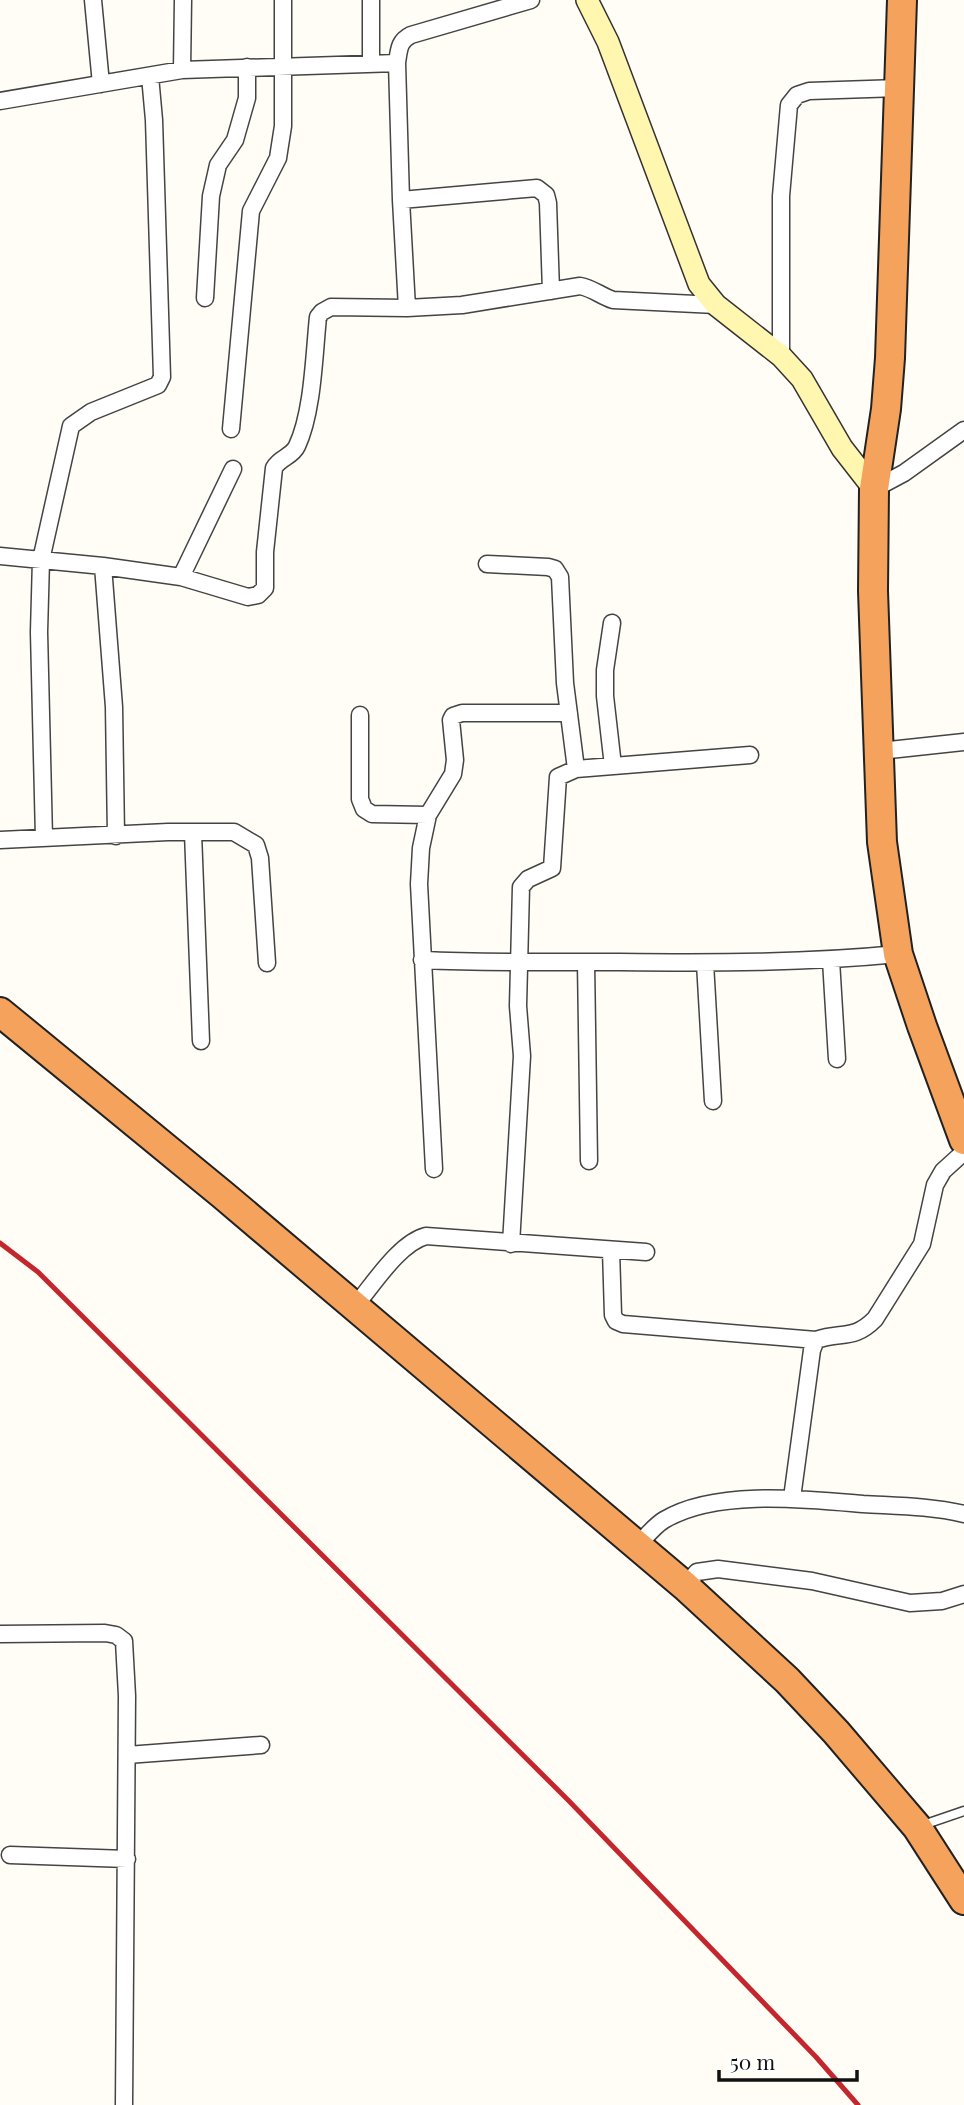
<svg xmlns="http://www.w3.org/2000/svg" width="964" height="2105" font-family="'Playfair Display',serif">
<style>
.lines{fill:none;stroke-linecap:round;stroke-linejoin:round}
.lane-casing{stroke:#444;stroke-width:11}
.street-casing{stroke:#444;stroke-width:19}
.secondary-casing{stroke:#333;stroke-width:24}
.highway-casing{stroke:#222;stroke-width:32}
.lane{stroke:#fff;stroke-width:8}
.street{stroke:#fff;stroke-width:16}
.secondary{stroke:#fff6b0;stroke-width:21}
.highway{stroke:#f5a25d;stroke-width:28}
.rail{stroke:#c4262e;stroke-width:5}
</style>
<rect width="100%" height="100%" fill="#fffdf5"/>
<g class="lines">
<defs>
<path id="lane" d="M923,1825L964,1811"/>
<path id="street" d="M93,0L101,84
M397,63L401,200L407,308
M371,64V0
M182,70L183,0
M0,101L182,70L397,63C399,49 399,41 411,35L531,0
M401,200L537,188L546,195L548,203L551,291
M205,298L211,196L218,165L235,140L247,98V67
M781,356V196L789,105L797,95L809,91L899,88
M231,429L251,211L278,158L283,126V0
M874,489L904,473L964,430
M0,556L103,566L181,577L233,469
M487,564L548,567L555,569L560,577L565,683L576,769
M103,566L114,707L116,836
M181,577L248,597L258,595L265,588V552L274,468C280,457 292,457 297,446C313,412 314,355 318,317L322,312L331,307L407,308L462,305L580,286C592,288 601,296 613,300L716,305
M612,623L605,670V696L613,766
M360,715V799L364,809L372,814L428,815
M880,751L964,742
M193,833L201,1041
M44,838L39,632L41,560L71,426L91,412L158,385L162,377L154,120L150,76
M0,840L168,832H234L256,845L260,858L267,963
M422,960C488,963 554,962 620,962C713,963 806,963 898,954
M831,960L837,1059
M586,962L589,1161
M705,963L713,1101
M434,1169L419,884L421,848L428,815L453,774L455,760L451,720L453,716L462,713H569
M511,1244L522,1056L518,1006L521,887L528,879L552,868L558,777L576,769L750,755
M611,1250L613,1315L616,1321L623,1324L816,1340
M355,1306C373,1285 399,1243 426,1236L646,1252
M792,1498L812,1350L816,1340C842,1331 853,1341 875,1319L922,1244L935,1185L943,1171L964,1152
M637,1546C645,1538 654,1526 664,1520C715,1489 806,1499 863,1504C897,1506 931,1506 964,1514
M685,1586L697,1572L718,1569L812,1581L910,1603L942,1601L964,1594
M0,1634L105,1633L116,1635L124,1641L127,1696L124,2105
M127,1755L261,1745
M10,1855L127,1859"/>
<path id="secondary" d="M587,0L608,42L699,284L716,305L781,356L802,379L842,448L874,489"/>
<path id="highway" d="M902,0L890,358L886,409L874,489L873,591L882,842L898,954L922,1026L964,1140
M0,1012L223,1195L685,1586L787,1680L836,1732L917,1827L964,1900"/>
</defs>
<!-- lane casing -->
<use href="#lane" class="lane-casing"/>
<!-- street casing -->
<use href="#street" class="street-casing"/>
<!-- secondary casing -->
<use href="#secondary" class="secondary-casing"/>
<!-- highway casing -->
<use href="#highway" class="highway-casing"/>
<!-- lane -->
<use href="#lane" class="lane"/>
<!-- street -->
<use href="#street" class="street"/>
<!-- secondary -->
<use href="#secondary" class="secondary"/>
<!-- highway -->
<use href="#highway" class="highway"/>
<!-- rail -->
<path class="rail" d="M0,1243L38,1272L568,1800L816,2057L858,2105"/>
</g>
<!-- scale -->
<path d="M719 2070v10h138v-10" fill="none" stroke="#111111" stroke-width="3.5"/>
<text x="730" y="2070" font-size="21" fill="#111111" stroke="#ffffff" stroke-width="5" paint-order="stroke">50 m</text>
</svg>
